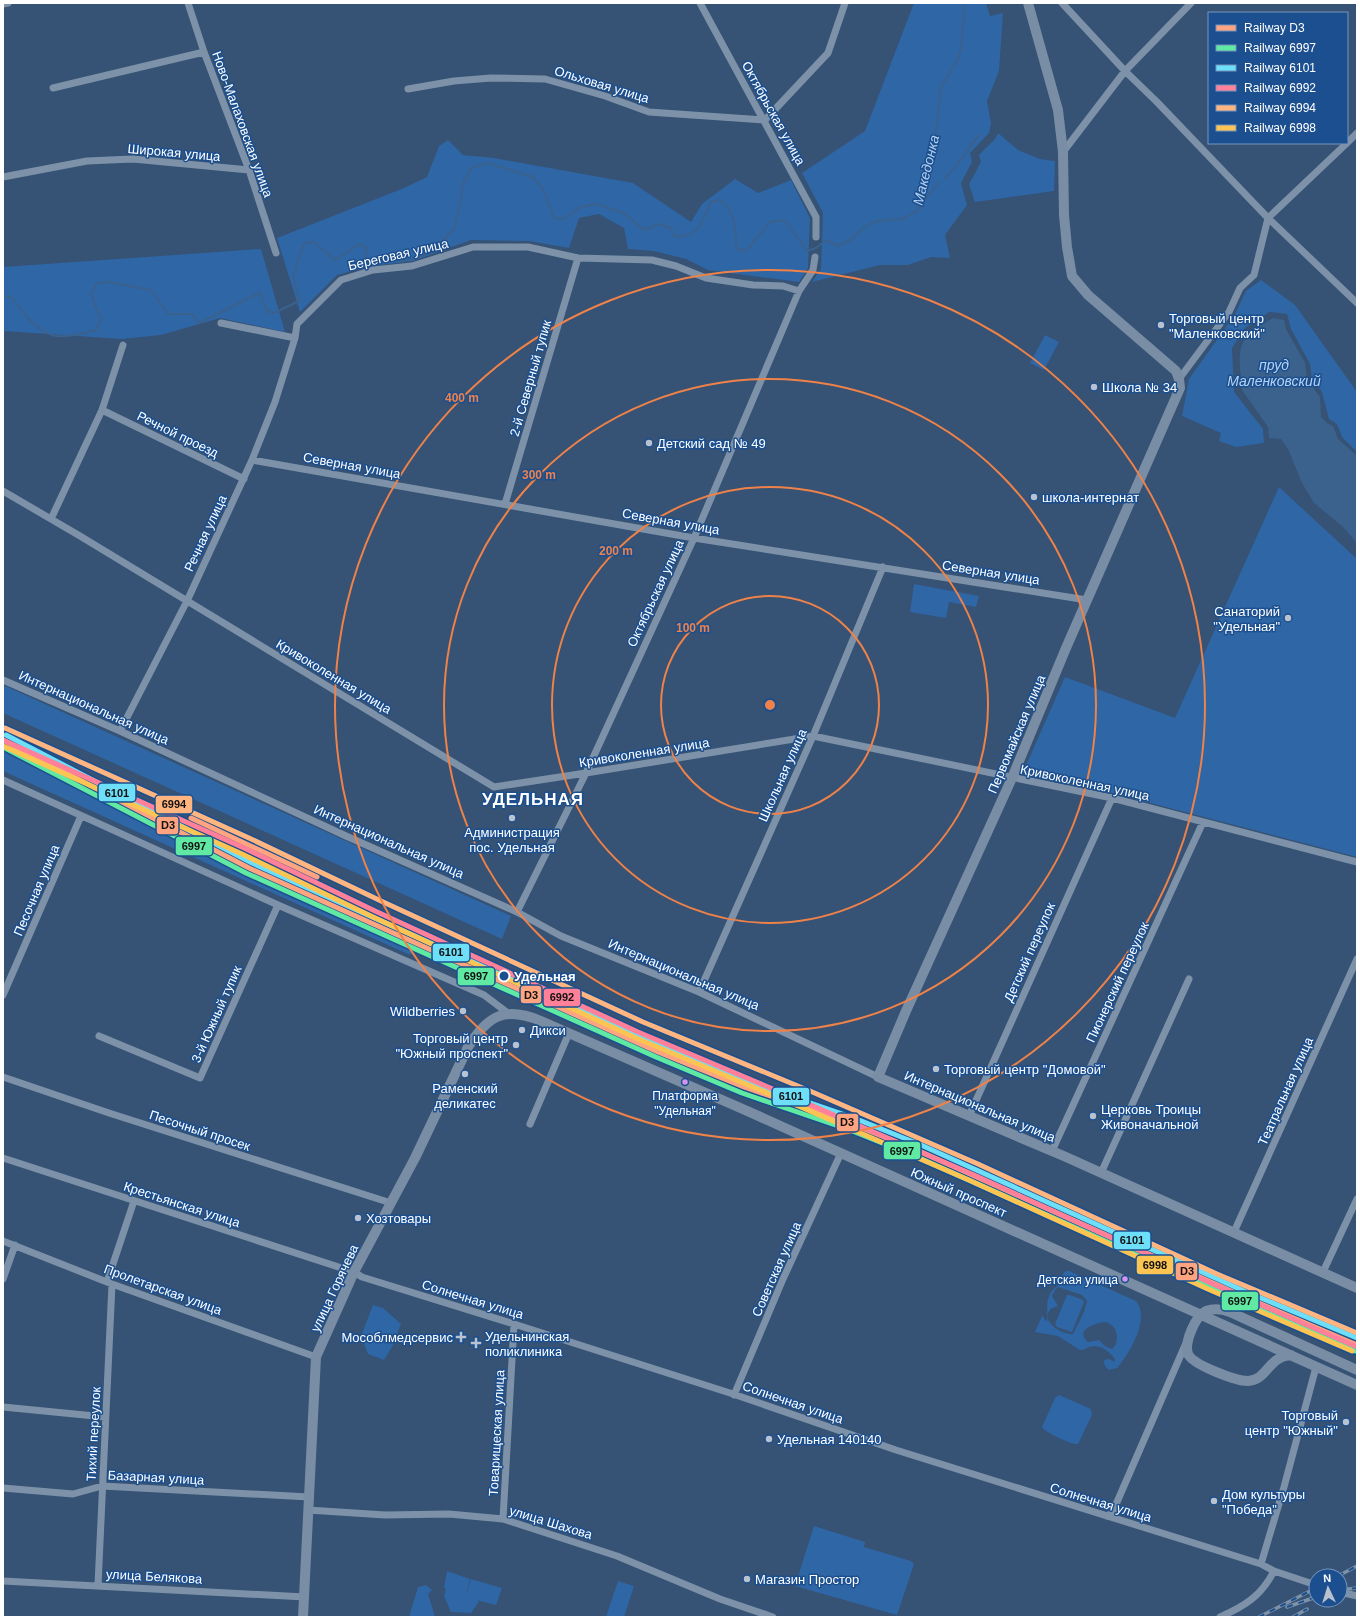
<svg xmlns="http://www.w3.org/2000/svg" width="1360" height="1620" font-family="Arial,sans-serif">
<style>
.green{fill:#2f66a5;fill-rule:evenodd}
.water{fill:#3b618d}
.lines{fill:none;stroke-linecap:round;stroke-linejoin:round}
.stream{stroke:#3b618d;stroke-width:2}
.minor{stroke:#7d92a8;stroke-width:7}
.secondary{stroke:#798da4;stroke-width:10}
.rail-casing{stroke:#7e92a7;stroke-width:3.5}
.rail{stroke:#1b4f8f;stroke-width:2;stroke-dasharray:6;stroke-linecap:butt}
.rail-1-casing{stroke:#1b4f8f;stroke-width:8}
.rail-2-casing{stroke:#1b4f8f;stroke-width:8}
.rail-3-casing{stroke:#1b4f8f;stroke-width:8}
.rail-4-casing{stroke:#1b4f8f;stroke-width:8}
.rail-5-casing{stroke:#1b4f8f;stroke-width:8}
.rail-6-casing{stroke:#1b4f8f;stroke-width:8}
.rail-1{stroke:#ffa480;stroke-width:5}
.rail-2{stroke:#60e9a3;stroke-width:5}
.rail-3{stroke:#6ddff8;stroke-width:5}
.rail-4{stroke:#ff8098;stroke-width:5}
.rail-5{stroke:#ffb580;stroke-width:5}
.rail-6{stroke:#fcc553;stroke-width:5}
.ring{fill:none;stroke:#ee8249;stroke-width:2}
.poi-dot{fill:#b9c2ce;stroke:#1b4f8f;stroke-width:1.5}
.stop-dot{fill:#1b4f8f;stroke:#fff;stroke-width:2}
.bus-dot{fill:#d193ec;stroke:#1b4f8f;stroke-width:1.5}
.labels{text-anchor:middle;stroke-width:3;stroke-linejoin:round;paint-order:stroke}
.bus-label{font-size:12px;fill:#fff;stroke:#1b4f8f}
.street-label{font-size:13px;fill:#fff;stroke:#1b4f8f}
.poi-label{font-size:13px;fill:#fff;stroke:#1b4f8f;text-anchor:start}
.stop-label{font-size:13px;font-weight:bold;fill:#fff;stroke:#1b4f8f;text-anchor:start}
.water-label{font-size:14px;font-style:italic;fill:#b5d3f5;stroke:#1b4f8f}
.district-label{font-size:17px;font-weight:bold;letter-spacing:1px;fill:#fff;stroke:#1b4f8f}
.centre{fill:#ee8249;stroke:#1b4f8f;stroke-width:2}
.ring-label{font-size:12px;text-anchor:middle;font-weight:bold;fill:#ee8249;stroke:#1b4f8f;stroke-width:3;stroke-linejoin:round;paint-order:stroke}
.line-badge{stroke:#1b4f8f;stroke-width:1.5}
.pale-badge-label{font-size:11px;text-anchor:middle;font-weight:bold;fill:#111}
</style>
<rect width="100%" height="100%" fill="#365274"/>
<!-- green -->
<path class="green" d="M914,3H986L990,16L1003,13L999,71L987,101L991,123L989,133L970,153L972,162L961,183L967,205L945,235L950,258L931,257L908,265H880L812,282L821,269L823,213L802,173L865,131Z
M998,133L1018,150L1040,159L1055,161L1054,191L975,202L969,184L981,162L979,155L995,139Z
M448,140L463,155L494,158L633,183L691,222L702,204L735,179L758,193L791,180L810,218L808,268L799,282L708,270L686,259L654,251L628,249L624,228L599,214L579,218L569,248L529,241L471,240L413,261L372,266L337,275L300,312L277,238L404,188L427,177L439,146Z
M261,249L285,332L220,318L161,335L122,339L3,331V267Z
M1261,280L1295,305L1357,392V452L1342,437L1337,424L1329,419L1322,392L1312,380L1310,364L1291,329L1287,314L1269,312L1245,328L1232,348L1234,392L1263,429L1264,443L1236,447L1219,441L1221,433L1182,416L1189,379L1234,316L1246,291Z
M1045,335L1059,342L1044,370L1030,363Z
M1279,487L1357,559V857L1024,770L1065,677L1175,718Z
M914,584L979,596L976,607L949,602L946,618L910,612Z
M3,685L511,916L502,939L3,713Z
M3,744L114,807L413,949L410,955L3,771Z
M1066,1271H1069L1136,1301C1151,1318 1129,1354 1117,1368L1109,1370C1105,1367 1104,1365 1104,1360L1109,1359L1115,1362V1359C1109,1351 1100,1344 1089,1347C1086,1348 1084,1350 1080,1350L1058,1336L1035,1332L1042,1316H1043L1045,1320L1047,1321C1048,1310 1045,1303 1051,1292C1054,1288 1058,1286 1061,1282C1063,1278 1061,1274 1066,1271ZM1058,1287L1082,1295L1087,1301L1084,1312L1073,1334C1063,1335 1040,1322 1050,1310C1052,1307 1055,1308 1058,1306L1052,1296L1055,1290ZM1105,1322C1117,1324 1121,1341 1112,1349L1105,1346L1099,1340L1088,1342C1074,1330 1095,1323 1105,1322Z
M1067,1295H1070L1083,1300L1084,1302L1072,1332L1057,1327L1055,1324Z
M373,1305L383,1308L401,1324L393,1345L384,1360L368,1354L361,1336Z
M1059,1395L1089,1408L1091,1410L1092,1415L1078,1444C1072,1445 1046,1433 1042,1427L1055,1398Z
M814,1526L865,1542L864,1547L911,1561L914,1564L897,1615L795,1586Z
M447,1571L470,1579L466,1596L471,1579L502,1588L496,1605L477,1600L479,1601L471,1613L451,1612L444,1596L446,1589L444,1588Z
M618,1581L634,1586L624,1617H606Z
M426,1585L432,1590L428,1594L435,1617H409L418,1587Z"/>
<!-- water -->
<path class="water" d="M1273,318L1284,320L1286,329L1305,363L1307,379L1320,397L1321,417L1327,423L1333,426L1338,439L1357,456V543L1343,527L1314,503L1302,483L1288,449L1281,439L1269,438L1268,427L1242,390C1244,381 1240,377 1240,369C1238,337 1248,333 1273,318Z"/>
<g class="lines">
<!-- stream -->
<path class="stream" d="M945,178C958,167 967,149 979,135
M917,210L939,182
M3,296L11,297C22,311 34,329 52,335C64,339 84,333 96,330L101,320L91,294L97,283L108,282L151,290L168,314H192L199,323L260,293L267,311L274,313L299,301L293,275L304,243L314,242L335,260L359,244L367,248L365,260L370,263L386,256L404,261L431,253L455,228L463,184L471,168L487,163L533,177L543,189L554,218L564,219L580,207L597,204L624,213L644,230L659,224L671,228L674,236C699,238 702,222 711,202L719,200L728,206L734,222L737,249L746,251L771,221H786L807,251L816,248L826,240L838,246L852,239L862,229L873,222L885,220L902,219L917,211L923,177L934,149L941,87L957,61L961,49L965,3"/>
<!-- minor -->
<path class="minor" d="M188,3L204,52L249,170L276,253
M700,3L816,217V237
M1062,3L1125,71L1157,102L1268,218L1357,303
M3,4L8,3
M53,88L204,52
M408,89L454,81L491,78L545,79L605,96L649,112L765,120L828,53L845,3
M1347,143L1357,133
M1063,152L1125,71L1191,3
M3,177L87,161L133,159L249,170
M221,323L295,338L297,324L341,280L373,270L412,266L473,247H528L578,258L652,260L676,266L706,278L753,285L783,286L799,291
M1179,379L1229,312L1240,288L1254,275L1268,218L1347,143
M102,410L244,479
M252,460L694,538L1087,600
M3,491L80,536L494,787L586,773L813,736L1112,798L1357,862
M505,504L578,258
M51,519L102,410L123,345
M3,680L120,731L346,836L517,912L561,936L699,992L878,1077
M120,731L187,601L252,460L275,402L295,338
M3,780L278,905L484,995L509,1014
M517,912L586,773L694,538L799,291L813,270L815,257
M699,992L813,736L883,567
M3,995L81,816
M99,1036L200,1078L278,905
M3,1077L109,1113L391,1203
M969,1116L1112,798
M530,1124L569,1033
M1052,1151L1203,822
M3,1158L354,1272L362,1277L514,1324L730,1393L896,1450L1261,1564L1274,1571L1316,1585
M1101,1173L1189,979
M1234,1232L1357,959
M3,1241L112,1284L316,1357
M1323,1272L1357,1199
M3,1279L15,1245
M107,1282L134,1201
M734,1395L783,1279L841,1153
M3,1407L105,1417
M3,1488L73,1494L102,1486L309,1497
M308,1510L385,1515L449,1514L503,1519L617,1556L720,1599L773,1617
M1107,1516L1112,1513L1114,1509L1186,1343
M503,1519L514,1324
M1261,1564L1284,1487L1316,1367
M3,1581L305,1597
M98,1585L112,1284
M1340,1592L1357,1596
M1220,1617C1245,1606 1261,1596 1274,1571"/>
<!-- secondary -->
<path class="secondary" d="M1028,3L1058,110L1063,152L1064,215L1067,247L1072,276L1088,295L1176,371L1179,379L1180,388L1066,648L1012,778L906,1011L878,1077L1066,1157L1357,1288
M1291,1355C1267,1357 1268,1380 1248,1381C1236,1381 1193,1365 1188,1354C1184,1343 1195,1316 1206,1311C1214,1308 1222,1309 1230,1312L1357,1370
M303,1617L316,1357L354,1272L415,1158L468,1047C488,1015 505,1006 541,1021L745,1110L1357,1385"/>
<defs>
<path id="rail" d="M1338,1576L1357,1566
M1340,1590L1357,1588
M1287,1607L1316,1597
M1259,1617L1316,1588
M1293,1617L1307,1609"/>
</defs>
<!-- rail casing -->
<use href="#rail" class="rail-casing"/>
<!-- rail -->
<use href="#rail" class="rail"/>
<defs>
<path id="rail-1" d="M3,740L249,868L658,1052L744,1087L852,1124L919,1151L1242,1296L1357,1345
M191,818L317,877"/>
<path id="rail-2" d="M3,747L246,873L656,1057L742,1093L850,1130L917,1157L1240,1301L1355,1351"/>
<path id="rail-3" d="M6,735L252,863L660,1046L746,1081L854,1118L921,1145L1244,1291L1357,1338"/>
<path id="rail-4" d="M3,740L244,848L375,911L638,1032L806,1103L974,1175L1213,1284L1355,1346"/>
<path id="rail-5" d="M5,728L249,838L381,901L643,1022L810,1091L978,1164L1217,1274L1357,1333"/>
<path id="rail-6" d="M3,746L242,854L373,917L636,1038L803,1108L971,1181L1210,1290L1352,1351"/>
</defs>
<!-- rail-1 casing -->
<use href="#rail-1" class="rail-1-casing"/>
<!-- rail-2 casing -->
<use href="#rail-2" class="rail-2-casing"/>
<!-- rail-3 casing -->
<use href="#rail-3" class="rail-3-casing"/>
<!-- rail-4 casing -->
<use href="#rail-4" class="rail-4-casing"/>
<!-- rail-5 casing -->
<use href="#rail-5" class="rail-5-casing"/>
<!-- rail-6 casing -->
<use href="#rail-6" class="rail-6-casing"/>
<!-- rail-1 -->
<use href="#rail-1" class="rail-1"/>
<!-- rail-2 -->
<use href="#rail-2" class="rail-2"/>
<!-- rail-3 -->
<use href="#rail-3" class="rail-3"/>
<!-- rail-4 -->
<use href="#rail-4" class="rail-4"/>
<!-- rail-5 -->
<use href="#rail-5" class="rail-5"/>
<!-- rail-6 -->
<use href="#rail-6" class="rail-6"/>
</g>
<!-- distance rings -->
<g class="ring">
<circle cx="770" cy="705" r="109"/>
<circle cx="770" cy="705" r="218"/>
<circle cx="770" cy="705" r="326"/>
<circle cx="770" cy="705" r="435"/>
</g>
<!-- markers -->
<g class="poi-dot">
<circle cx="1161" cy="325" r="4"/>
<circle cx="1094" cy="387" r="4"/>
<circle cx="649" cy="443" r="4"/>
<circle cx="1034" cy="497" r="4"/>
<circle cx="1288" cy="618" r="4"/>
<circle cx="512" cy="818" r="4"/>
<circle cx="463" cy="1011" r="4"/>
<circle cx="522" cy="1030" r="4"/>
<circle cx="516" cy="1045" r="4"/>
<circle cx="936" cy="1069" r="4"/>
<circle cx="465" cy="1074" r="4"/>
<circle cx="1093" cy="1116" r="4"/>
<circle cx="358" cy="1218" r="4"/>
<path d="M459 1331h4v4h4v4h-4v4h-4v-4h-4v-4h4z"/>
<path d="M474 1337h4v4h4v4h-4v4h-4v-4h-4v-4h4z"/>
<circle cx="1346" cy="1422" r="4"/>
<circle cx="769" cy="1439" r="4"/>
<circle cx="1214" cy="1501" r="4"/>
<circle cx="747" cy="1579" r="4"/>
</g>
<circle class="stop-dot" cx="504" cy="976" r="5.5"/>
<g class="bus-dot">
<circle cx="685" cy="1082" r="3.5"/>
<circle cx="1125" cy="1279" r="3.5"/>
</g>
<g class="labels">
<!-- bus labels -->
<g class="bus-label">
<text x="685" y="1100">Платформа<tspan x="685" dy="15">"Удельная"</tspan></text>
<text x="1118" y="1284" text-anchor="end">Детская улица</text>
</g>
<!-- street labels -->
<g class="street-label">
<text transform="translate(602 84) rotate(17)" y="5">Ольховая улица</text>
<text transform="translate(774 113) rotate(61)" y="5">Октябрьская улица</text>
<text transform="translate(243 124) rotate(70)" y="5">Ново-Малаховская улица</text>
<text transform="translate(174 152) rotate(5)" y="5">Широкая улица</text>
<text transform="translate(398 254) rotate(-13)" y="5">Береговая улица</text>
<text transform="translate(530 378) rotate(-74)" y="5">2-й Северный тупик</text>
<text transform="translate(178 434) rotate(26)" y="5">Речной проезд</text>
<text transform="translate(352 465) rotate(10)" y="5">Северная улица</text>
<text transform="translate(671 521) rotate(10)" y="5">Северная улица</text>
<text transform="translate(205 533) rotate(-65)" y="5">Речная улица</text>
<text transform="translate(991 572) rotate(9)" y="5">Северная улица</text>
<text transform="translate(655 593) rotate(-65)" y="5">Октябрьская улица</text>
<text transform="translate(334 676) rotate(31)" y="5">Кривоколенная улица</text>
<text transform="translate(94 707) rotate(24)" y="5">Интернациональная улица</text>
<text transform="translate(1016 734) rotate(-67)" y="5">Первомайская улица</text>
<text transform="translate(644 752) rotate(-9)" y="5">Кривоколенная улица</text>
<text transform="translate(782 775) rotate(-66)" y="5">Школьная улица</text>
<text transform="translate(1085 782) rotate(12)" y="5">Кривоколенная улица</text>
<text transform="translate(389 841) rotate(24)" y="5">Интернациональная улица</text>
<text transform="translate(36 890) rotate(-67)" y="5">Песочная улица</text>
<text transform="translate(1029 952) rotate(-66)" y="5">Детский переулок</text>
<text transform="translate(684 974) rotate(23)" y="5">Интернациональная улица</text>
<text transform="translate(1117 982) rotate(-65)" y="5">Пионерский переулок</text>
<text transform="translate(216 1014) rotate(-66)" y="5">3-й Южный тупик</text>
<text transform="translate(1285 1091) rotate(-66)" y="5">Театральная улица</text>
<text transform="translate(980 1106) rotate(23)" y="5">Интернациональная улица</text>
<text transform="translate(200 1130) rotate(18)" y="5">Песочный просек</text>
<text transform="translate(959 1192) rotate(24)" y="5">Южный проспект</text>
<text transform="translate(182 1204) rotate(18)" y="5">Крестьянская улица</text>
<text transform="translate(776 1269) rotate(-66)" y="5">Советская улица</text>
<text transform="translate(334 1288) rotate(-65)" y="5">улица Горячева</text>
<text transform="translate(163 1289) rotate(20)" y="5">Пролетарская улица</text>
<text transform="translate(473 1299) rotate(17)" y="5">Солнечная улица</text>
<text transform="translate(793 1402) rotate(19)" y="5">Солнечная улица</text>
<text transform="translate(496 1433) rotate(-87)" y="5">Товарищеская улица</text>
<text transform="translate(93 1434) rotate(-87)" y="5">Тихий переулок</text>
<text transform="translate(156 1477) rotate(3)" y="5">Базарная улица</text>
<text transform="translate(1101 1502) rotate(17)" y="5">Солнечная улица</text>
<text transform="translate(551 1522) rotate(17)" y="5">улица Шахова</text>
<text transform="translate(154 1576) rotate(3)" y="5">улица Белякова</text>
</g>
<!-- poi labels -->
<g class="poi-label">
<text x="1169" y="323">Торговый центр<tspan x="1169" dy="15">"Маленковский"</tspan></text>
<text x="1102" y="392">Школа № 34</text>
<text x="657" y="448">Детский сад № 49</text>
<text x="1042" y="502">школа-интернат</text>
<text x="1280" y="616" text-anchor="end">Санаторий<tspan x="1280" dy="15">"Удельная"</tspan></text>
<text x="512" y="837" text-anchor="middle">Администрация<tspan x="512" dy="15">пос. Удельная</tspan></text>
<text x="455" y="1016" text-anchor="end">Wildberries</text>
<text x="530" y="1035">Дикси</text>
<text x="508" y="1043" text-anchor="end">Торговый центр<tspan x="508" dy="15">"Южный проспект"</tspan></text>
<text x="944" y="1074">Торговый центр "Домовой"</text>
<text x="465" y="1093" text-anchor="middle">Раменский<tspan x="465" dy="15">деликатес</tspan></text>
<text x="1101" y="1114">Церковь Троицы<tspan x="1101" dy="15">Живоначальной</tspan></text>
<text x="366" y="1223">Хозтовары</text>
<text x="485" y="1341">Удельнинская<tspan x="485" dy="15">поликлиника</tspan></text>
<text x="453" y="1342" text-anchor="end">Мособлмедсервис</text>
<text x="1338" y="1420" text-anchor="end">Торговый<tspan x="1338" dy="15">центр "Южный"</tspan></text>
<text x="777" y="1444">Удельная 140140</text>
<text x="1222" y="1499">Дом культуры<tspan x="1222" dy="15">"Победа"</tspan></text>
<text x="755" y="1584">Магазин Простор</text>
</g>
<!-- stop labels -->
<g class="stop-label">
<text x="514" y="981">Удельная</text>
</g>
<!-- water labels -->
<g class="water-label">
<text transform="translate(926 170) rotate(-76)" y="5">Македонка</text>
<text x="1274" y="370">пруд<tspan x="1274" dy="16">Маленковский</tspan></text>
</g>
<!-- district labels -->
<g class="district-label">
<text x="533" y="805">УДЕЛЬНАЯ</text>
</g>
</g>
<circle cx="770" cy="705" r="6" class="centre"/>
<g class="ring-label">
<text x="462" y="402">400 m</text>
<text x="539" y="479">300 m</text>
<text x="616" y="555">200 m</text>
<text x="693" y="632">100 m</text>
</g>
<g class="line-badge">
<rect x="98" y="783" width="38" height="19" rx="4" fill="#6ddff8"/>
<rect x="155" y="795" width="38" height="19" rx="4" fill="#ffb580"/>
<rect x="156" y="816" width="23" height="19" rx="4" fill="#ffa480"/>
<rect x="175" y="836" width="38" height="20" rx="4" fill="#60e9a3"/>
<rect x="432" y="943" width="38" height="19" rx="4" fill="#6ddff8"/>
<rect x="457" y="967" width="38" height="19" rx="4" fill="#60e9a3"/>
<rect x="520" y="985" width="22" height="19" rx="4" fill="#ffa480"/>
<rect x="543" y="988" width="38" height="19" rx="4" fill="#ff8098"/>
<rect x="772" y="1087" width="38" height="19" rx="4" fill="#6ddff8"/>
<rect x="836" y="1113" width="23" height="19" rx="4" fill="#ffa480"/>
<rect x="883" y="1141" width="38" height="19" rx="4" fill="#60e9a3"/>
<rect x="1113" y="1231" width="38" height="19" rx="4" fill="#6ddff8"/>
<rect x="1136" y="1255" width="38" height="20" rx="4" fill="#fcc553"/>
<rect x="1175" y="1262" width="23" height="19" rx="4" fill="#ffa480"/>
<rect x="1221" y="1291" width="38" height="20" rx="4" fill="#60e9a3"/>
</g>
<g class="pale-badge-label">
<text x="117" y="797">6101</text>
<text x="174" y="808">6994</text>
<text x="168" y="829">D3</text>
<text x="194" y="850">6997</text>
<text x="451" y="956">6101</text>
<text x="476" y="980">6997</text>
<text x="531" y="999">D3</text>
<text x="562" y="1001">6992</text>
<text x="791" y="1100">6101</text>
<text x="847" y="1126">D3</text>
<text x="902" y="1155">6997</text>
<text x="1132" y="1244">6101</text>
<text x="1155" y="1269">6998</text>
<text x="1187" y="1275">D3</text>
<text x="1240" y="1305">6997</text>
</g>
<!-- border -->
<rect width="1360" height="1620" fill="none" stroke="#ffffff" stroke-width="8"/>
<!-- legend -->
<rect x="1208" y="12" width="140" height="132" fill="#1b4f8f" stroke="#7695bc"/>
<rect x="1216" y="25" width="20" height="6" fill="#ffa480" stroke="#7695bc"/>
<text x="1244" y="32" font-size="12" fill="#ffffff">Railway D3</text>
<rect x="1216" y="45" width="20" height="6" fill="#60e9a3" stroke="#7695bc"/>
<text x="1244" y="52" font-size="12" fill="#ffffff">Railway 6997</text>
<rect x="1216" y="65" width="20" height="6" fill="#6ddff8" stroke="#7695bc"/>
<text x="1244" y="72" font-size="12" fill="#ffffff">Railway 6101</text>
<rect x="1216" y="85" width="20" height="6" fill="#ff8098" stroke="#7695bc"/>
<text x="1244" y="92" font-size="12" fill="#ffffff">Railway 6992</text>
<rect x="1216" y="105" width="20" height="6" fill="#ffb580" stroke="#7695bc"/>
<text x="1244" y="112" font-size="12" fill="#ffffff">Railway 6994</text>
<rect x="1216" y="125" width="20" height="6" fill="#fcc553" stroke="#7695bc"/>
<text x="1244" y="132" font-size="12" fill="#ffffff">Railway 6998</text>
<!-- north arrow -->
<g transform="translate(1328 1588) rotate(356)"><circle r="19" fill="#1b4f8f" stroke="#7695bc"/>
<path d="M0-3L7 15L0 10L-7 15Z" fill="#b9c2ce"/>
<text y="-6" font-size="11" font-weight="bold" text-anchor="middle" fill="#ffffff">N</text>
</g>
</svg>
